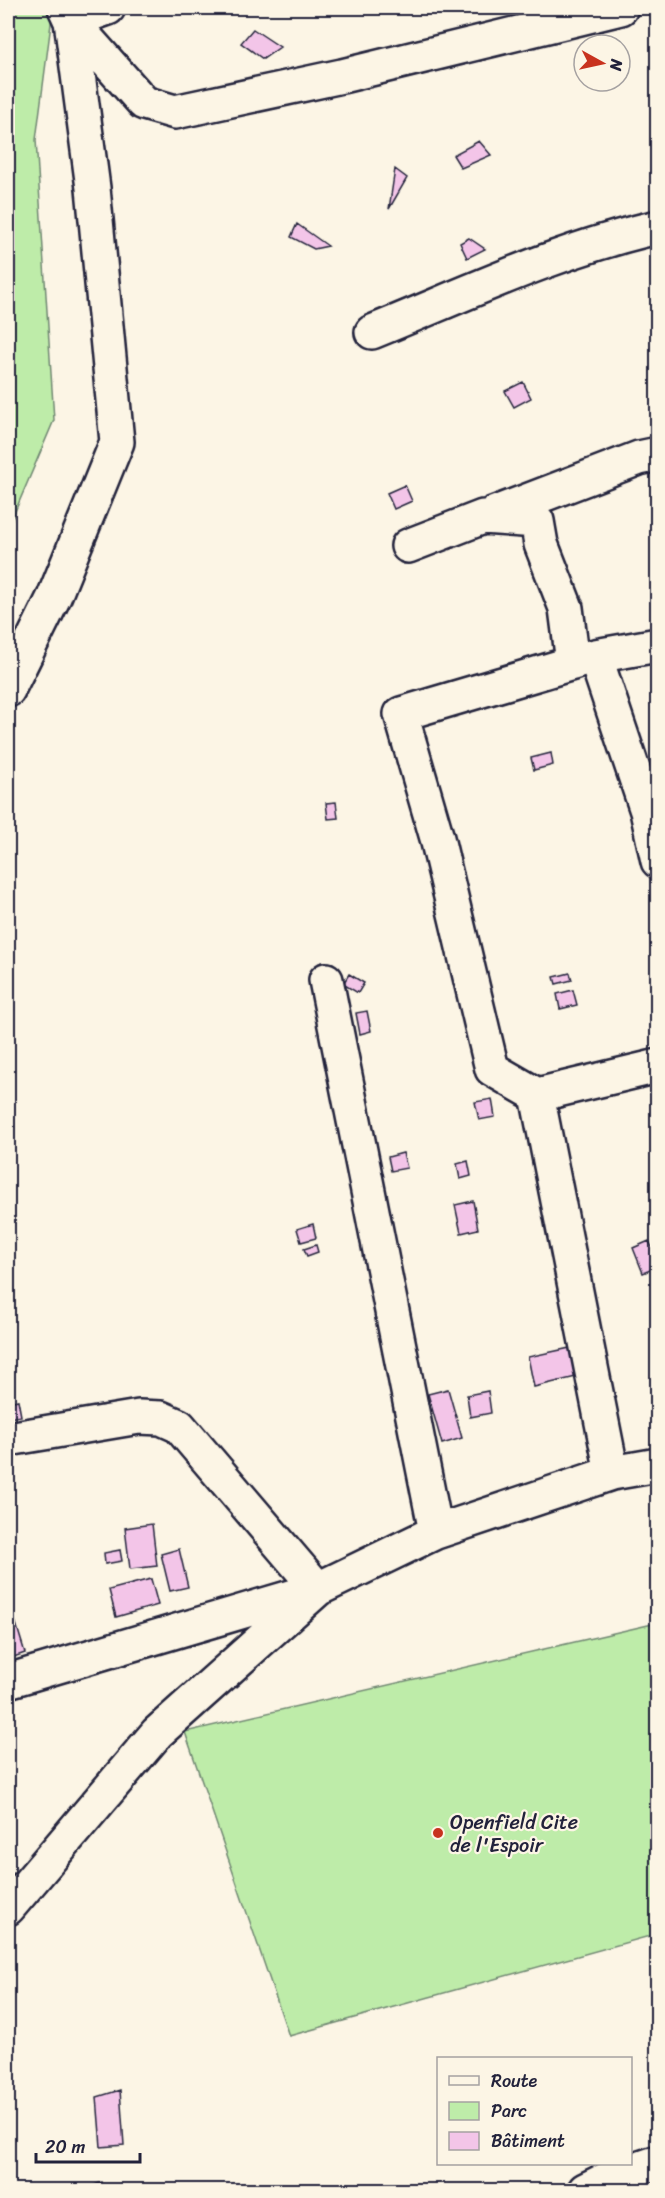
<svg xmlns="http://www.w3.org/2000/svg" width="665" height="2198" font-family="Sriracha,sans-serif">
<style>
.green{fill:#beeca9;stroke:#708772;stroke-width:1.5}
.building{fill:#f3c5e8;stroke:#22223b;stroke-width:1.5}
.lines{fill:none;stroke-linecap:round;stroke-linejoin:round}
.minor-casing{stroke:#22223b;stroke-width:38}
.minor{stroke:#fcf5e5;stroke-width:33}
.poi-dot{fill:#c8321e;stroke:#fcf5e5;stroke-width:2}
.labels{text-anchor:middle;stroke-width:4.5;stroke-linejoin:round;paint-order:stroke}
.poi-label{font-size:20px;fill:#22223b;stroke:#fcf5e5;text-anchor:start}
</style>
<rect width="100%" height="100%" fill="#fcf5e5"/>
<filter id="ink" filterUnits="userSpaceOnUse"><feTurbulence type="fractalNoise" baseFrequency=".0167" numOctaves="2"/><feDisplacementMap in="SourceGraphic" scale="12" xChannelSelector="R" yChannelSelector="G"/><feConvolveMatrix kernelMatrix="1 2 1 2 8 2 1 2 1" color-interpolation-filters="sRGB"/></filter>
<g filter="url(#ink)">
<!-- green -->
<path class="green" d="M8,8H53L36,140L54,420L8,528Z
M657,1623V1934L289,2036L185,1732Z"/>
<!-- building -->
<path class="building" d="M253,29L280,47L263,59L241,43Z
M479,141L491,155L461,168L453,155Z
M395,169L407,178L389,209Z
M297,224L328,246L314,249L291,237Z
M469,238L485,249L467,258L460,243Z
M523,382L531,398L514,407L505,391Z
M405,485L412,501L394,509L387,493Z
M551,753L553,765L534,770L531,758Z
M336,802L338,818L328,819L326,803Z
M570,973L572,980L556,984L554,977Z
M349,974L364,983L358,993L343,984Z
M573,990L577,1005L560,1009L557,994Z
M367,1011L371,1031L360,1034L356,1013Z
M492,1099L495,1117L479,1120L475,1102Z
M403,1153L407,1168L391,1171L388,1157Z
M468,1161L471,1176L460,1179L457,1164Z
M473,1201L478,1229L461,1233L455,1205Z
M313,1224L316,1238L301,1242L297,1229Z
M649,1241L658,1261V1267L643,1273L633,1248Z
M316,1245L318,1252L307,1256L304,1249Z
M570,1348L576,1377L534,1387L528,1357Z
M448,1389L462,1438L442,1444L428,1394Z
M488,1391L491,1413L470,1417L467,1395Z
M18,1400L21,1416L8,1418V1402Z
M152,1524L157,1566L130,1569L125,1528Z
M179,1549L188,1587L170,1591L161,1554Z
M120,1550L122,1561L105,1564L104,1553Z
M151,1579L158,1605L116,1617L109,1590Z
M14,1617L25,1653L8,1659V1619Z
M120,2090L124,2145L101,2147L97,2097Z
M102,2182L105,2190H82Z"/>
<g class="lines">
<defs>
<path id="minor" d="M108,8L71,21L144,103L175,112L342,76L621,8
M372,332C466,294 559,249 658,227
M493,514L639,458L658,454
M408,546L483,517L537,521L541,544L566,608L573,663L595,656L647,811L658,861
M595,656L658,645
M573,663L401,714L437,838L492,1069L537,1095L612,1473
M8,690L54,597L117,442L93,188L71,21L65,8
M326,980L436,1532
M537,1095L658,1066
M8,1439L139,1417L161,1418L179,1426L318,1589L8,1681
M8,1908L157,1733L318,1589L436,1532L612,1473L658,1465
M585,2190L605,2180L658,2162"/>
</defs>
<!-- minor casing -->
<use href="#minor" class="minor-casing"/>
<!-- minor -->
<use href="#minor" class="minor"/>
</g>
</g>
<!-- markers -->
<circle class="poi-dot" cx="438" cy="1833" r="6"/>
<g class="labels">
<!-- poi labels -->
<g class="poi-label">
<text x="450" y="1829">Openfield Cite<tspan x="450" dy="23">de l'Espoir</tspan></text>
</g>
</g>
<!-- margin -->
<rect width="665" height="2198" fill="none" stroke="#fcf5e5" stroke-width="30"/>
<rect x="15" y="15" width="635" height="2168" fill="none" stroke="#22223b" stroke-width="2" filter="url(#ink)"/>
<!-- legend -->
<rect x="437" y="2057" width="195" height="108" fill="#fcf5e5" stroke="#a5a1a1" stroke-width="1.5"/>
<rect x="449" y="2076" width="30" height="9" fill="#fcf5e5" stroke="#a5a1a1" stroke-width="1.5"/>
<text x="491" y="2087" font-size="18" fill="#22223b">Route</text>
<rect x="449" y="2102" width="30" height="18" fill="#beeca9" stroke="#a5a1a1" stroke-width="1.5"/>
<text x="491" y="2117" font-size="18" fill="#22223b">Parc</text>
<rect x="449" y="2132" width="30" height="18" fill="#f3c5e8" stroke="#a5a1a1" stroke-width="1.5"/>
<text x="491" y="2147" font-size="18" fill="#22223b">Bâtiment</text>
<!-- north arrow -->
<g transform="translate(602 63) rotate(98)"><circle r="28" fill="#fcf5e5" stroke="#a5a1a1" stroke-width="1.5"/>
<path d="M0-4.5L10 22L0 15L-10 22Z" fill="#c8321e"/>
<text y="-9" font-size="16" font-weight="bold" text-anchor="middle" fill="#22223b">N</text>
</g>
<!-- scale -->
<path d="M36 2153v9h104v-9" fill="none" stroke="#22223b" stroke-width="3"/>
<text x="45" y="2153" font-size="18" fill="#22223b" stroke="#fcf5e5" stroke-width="4.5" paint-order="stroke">20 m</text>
</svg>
